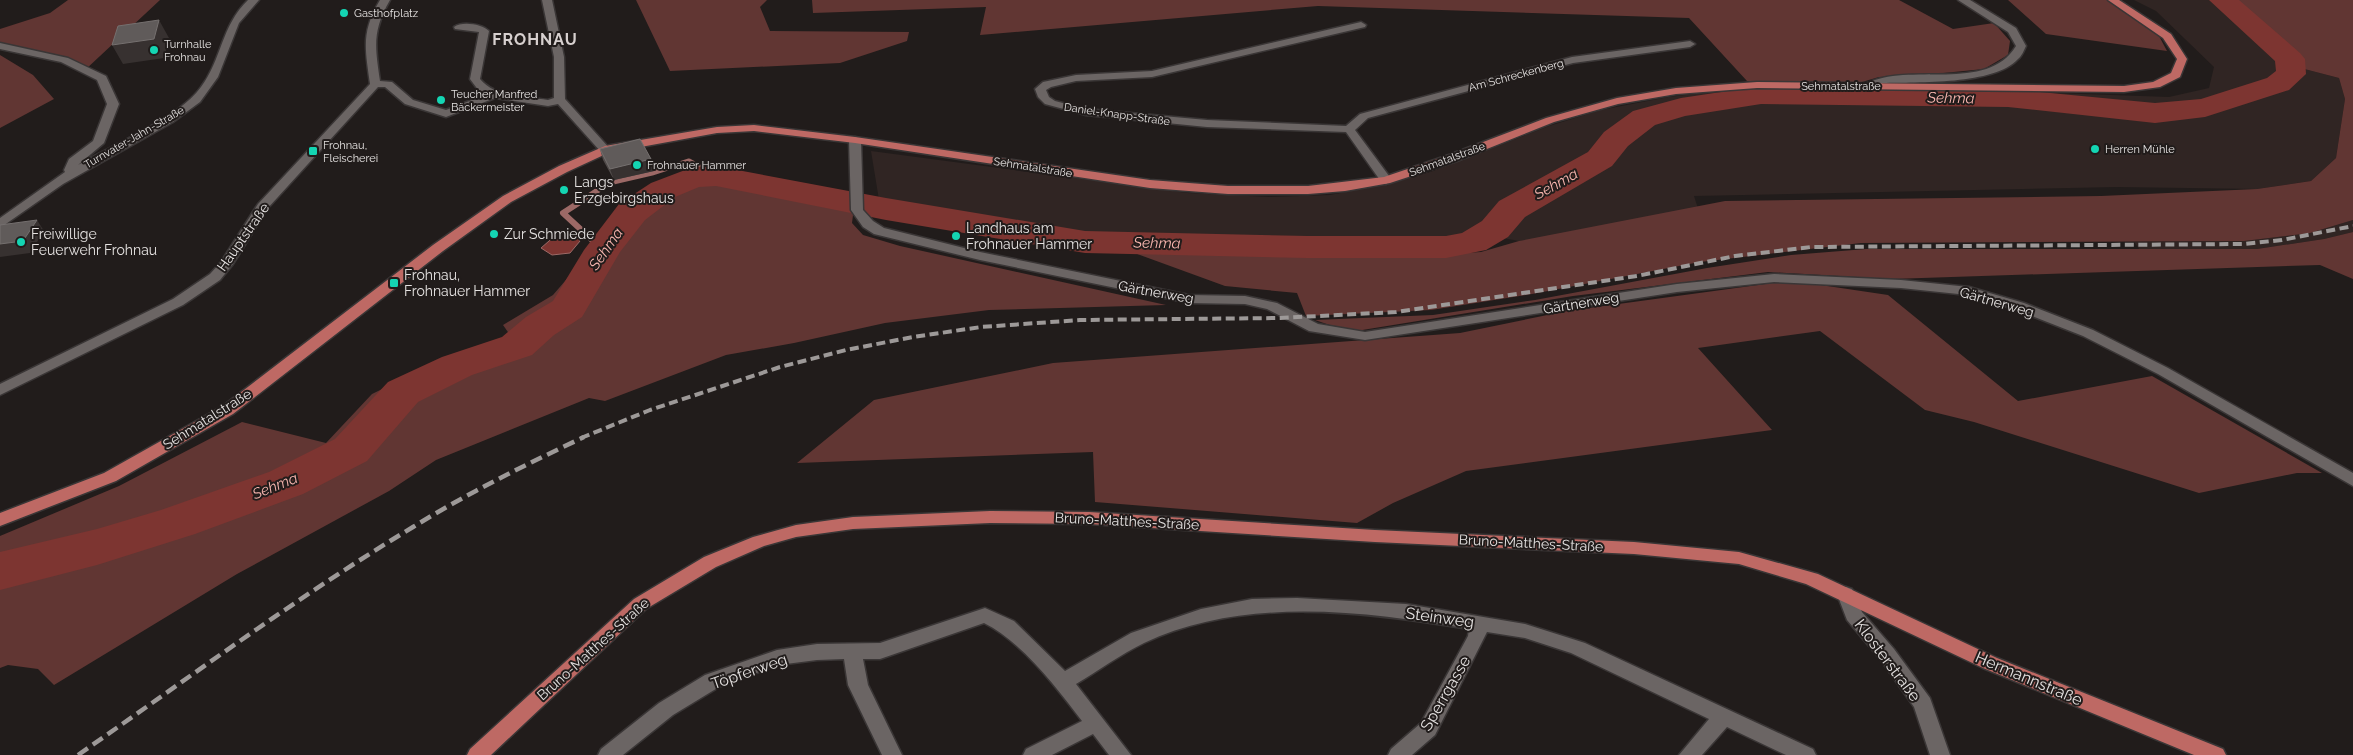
<svg xmlns="http://www.w3.org/2000/svg" width="2353" height="755" font-family="Raleway,sans-serif">
<style>
.built{fill:#302523}
.green{fill:#613633}
.water{fill:#7d3531;stroke:#9c6966}
.lines{fill:none;stroke-linecap:round;stroke-linejoin:round}
.stream-far1{stroke:#9c6966;stroke-width:5}
.stream{stroke:#9c6966;stroke-width:6}
.river{fill:#7d3531;fill-rule:evenodd}
.minor-casing{stroke:#3a3636;stroke-width:3}
.major-casing{stroke:#3a3636;stroke-width:3}
.minor{fill:#6b6564;fill-rule:evenodd}
.major{fill:#be6964;fill-rule:evenodd}
.rail-far1{stroke:#9d9998;stroke-width:4;stroke-dasharray:9 4.5;stroke-linecap:butt}
.rail{stroke:#9d9998;stroke-width:4.5;stroke-dasharray:12 6;stroke-linecap:butt}
.wall{fill:#504a49}
.shaded-wall{fill:#373130}
.building{fill:#605b5a;stroke:#75706f}
.poi-dot{fill:#14d5b3;stroke:#211c1b;stroke-width:2}
.labels{text-anchor:middle;stroke-width:4;stroke-linejoin:round;paint-order:stroke}
.far-poi-label{font-size:11px;fill:#e5e2e1;stroke:#211c1b;text-anchor:start}
.far-street-label{font-size:11px;fill:#e5e2e1;stroke:#211c1b}
.poi-label{font-size:14px;fill:#e5e2e1;stroke:#211c1b;text-anchor:start}
.street-label{font-size:14px;fill:#e5e2e1;stroke:#211c1b}
.water-label{font-size:15px;font-style:italic;fill:#f7b5ae;stroke:#211c1b}
.far-district-label{font-size:16px;font-weight:bold;letter-spacing:1px;fill:#d7d0cf;stroke:#211c1b}
.near-street-label{font-size:16px;fill:#e5e2e1;stroke:#211c1b}
</style>
<rect width="100%" height="100%" fill="#211c1b"/>
<!-- built -->
<path class="built" d="M2134,0H2223L2289,65L2339,78L2345,99L2336,158L2311,181L2257,189L2117,187L1694,196L1703,224L1519,241L1470,232L1444,242L1359,243L1098,236L879,200L871,151L1188,193L1269,197L1330,195L1392,183L1433,171L1549,126L1601,110L1668,97L1729,90L1912,88L2169,97L2209,88L2214,67L2156,11Z
M2353,220V232L2324,239L2257,249L2140,250L2134,242L2244,241L2310,233Z"/>
<!-- green -->
<path class="green" d="M68,0H160L85,70L64,60L0,46V29L50,13Z
M636,0H767L760,7L770,31L909,32L907,41L840,63L670,71Z
M812,0H1899L1953,29L1994,23L2010,41L2008,55L1984,69L1913,76L1879,77L1862,82L1747,81L1689,18L1318,6L980,35L986,7L813,13Z
M2008,0H2108L2159,36L2167,51L2046,34Z
M2223,0H2353V220L2310,233L2244,241L1861,243L1700,262L1532,294L1431,310L1306,316L1297,293L1225,286L1118,247L1098,236L1244,251L1357,249L1435,255L1481,252L1519,241L1725,201L2101,196L2257,189L2311,181L2336,158L2345,99L2339,78L2289,65Z
M0,55L33,75L54,99L0,128Z
M712,182L854,207L852,223L863,235L900,246L1166,305L989,310L885,323L794,343L726,355L605,401L589,398L436,460L389,491L237,574L54,685L38,669L8,665L0,668V536L119,486L242,422L326,443L372,394L456,353L487,364L521,351L503,325L553,295L627,209L657,187L672,191Z
M2353,232V279L2320,265L1892,279L1768,272L1573,296L1350,332L1315,320L1433,315L1535,300L1707,268L1791,255L1866,249H2257L2324,239Z
M1780,282L1814,284L1888,295L2018,401L2152,376L2322,473H2297L2199,493L1974,422L1925,410L1820,331L1698,348L1772,430L1466,471L1393,503L1357,523L1095,502L1093,452L797,463L874,400L1053,363L1460,333L1567,311Z"/>
<!-- water -->
<path class="water" d="M572,232L580,241L570,253L552,255L541,248L557,234Z"/>
<g class="lines">
<!-- stream-far1 -->
<path class="stream-far1" d="M595,192L609,183L652,173L689,161L716,176"/>
<!-- stream -->
<path class="stream" d="M597,191L563,213L603,250"/>
<!-- river -->
<path class="river" d="M2209,0H2239L2300,53L2305,59L2306,74L2289,90L2205,117L2155,123L2008,107L1761,104L1685,116L1655,125L1628,146L1612,166L1525,217L1508,237L1486,250L1446,258H1308L1085,253L886,220L716,186L699,187L675,197L645,220L620,252L582,317L554,335L532,355L472,375L418,402L367,461L303,494L195,534L97,565L0,590V552L97,529L161,510L269,472L335,439L388,382L442,357L502,337L526,317L553,301L584,250L619,204L651,183L693,167L716,166L886,198L1085,231L1308,236H1446L1462,233L1482,221L1499,201L1588,152L1604,132L1633,111L1681,98L1761,86L2008,89L2155,103L2201,99L2267,78L2276,71L2275,61Z"/>
<defs>
<path id="minor" d="M248,0H259L239,23L218,77L200,102L173,122L63,184L0,228V218L65,172L64,170L69,159L93,141L107,104L97,80L61,62L0,49V43L68,58L106,76L119,104L104,143L78,165C112,145 179,118 201,87C222,59 221,26 248,0Z
M380,0H390C372,31 375,47 380,81L392,82L413,100L446,110L485,95L479,91L470,79L479,32L455,29L454,27C462,21 482,24 489,31L480,79C496,98 525,96 548,100L554,98V57L542,0H552L564,57L565,99L611,150L609,152H601L558,104L548,106L495,98L446,117L405,104L385,87H378L267,209L233,264L220,280L183,305L0,395V384L173,299L210,274L221,262L258,204L370,84C365,48 361,32 380,0Z
M1958,0H1970L2016,28L2026,46C2024,50 2022,56 2018,59C1995,85 1917,82 1883,83L1874,88H1866V84C1908,61 1987,94 2016,46L2008,32Z
M1361,22L1366,25L1365,27L1152,77L1076,81L1051,87L1046,90L1049,97L1055,101L1086,109L1207,120L1346,126L1360,114L1572,57L1690,41L1695,44L1690,47L1573,63L1368,118L1355,130L1392,180L1386,184L1382,183L1346,132L1207,127L1086,115L1045,104L1038,97L1035,89L1043,82L1076,75L1152,71Z
M855,137L861,140L863,210L873,221L884,228L980,252L1189,295L1245,296L1277,303L1318,324L1365,332L1677,284L1774,274L1901,280L1969,287L2024,303L2093,330L2168,368L2353,473V486L2158,374L2083,336L2014,309L1968,295L1901,288L1774,282L1677,292L1365,340L1309,331L1267,309L1245,304L1189,303L980,260L874,234L863,227L851,210L849,140Z
M1846,587L1852,589L1862,612L1894,649L1930,698L1950,755H1930L1914,707L1880,659L1847,620L1837,594L1840,589Z
M1297,598L1406,604L1525,624L1585,643L1813,749L1816,755H1786L1727,727L1702,755H1679L1709,719L1571,653L1525,638L1487,632L1435,735L1412,755H1388L1391,749L1421,723L1468,636L1469,629C1364,611 1244,596 1144,643C1121,654 1098,671 1076,684L1131,755H1109L1093,734L1052,755H1023L1026,749L1082,721C1056,687 1022,642 984,623L880,659H863L868,685L902,755H882L848,685L844,659L817,660L778,665L719,687L673,715L623,755H598L601,749L659,703L705,675L777,650L817,644L880,643L985,608L1014,621L1065,671L1131,633L1201,609L1252,599Z"/>
<path id="major" d="M2108,0H2119L2171,34L2187,59L2180,77L2160,87L2124,92L1757,88L1676,94L1618,104L1554,122L1457,161L1390,183L1345,191L1308,194H1228L1150,188L855,143L754,131L717,133L608,153L567,172L511,202L443,251L233,414L116,481L0,526V513L104,473L223,406L433,245L503,196L559,166L605,146L717,127L754,125L855,137L1150,180L1228,186H1308L1384,177L1449,155L1546,118L1617,98L1676,88L1757,82L2124,86L2153,82L2171,73L2177,59L2163,38Z
M990,511L1089,512L1375,530L1634,542L1739,552L1818,574L1997,658L2223,749L2226,755H2194L1983,668L1806,584L1739,564L1634,554L1375,542L1089,524L990,523L853,529L796,537L764,546L716,567L646,609L491,755H467L470,749L634,599L704,557L753,537L796,525L853,517Z"/>
</defs>
<!-- minor casing -->
<use href="#minor" class="minor-casing"/>
<!-- major casing -->
<use href="#major" class="major-casing"/>
<!-- minor -->
<use href="#minor" class="minor"/>
<!-- major -->
<use href="#major" class="major"/>
<!-- rail-far1 -->
<path class="rail-far1" d="M581,438L650,410L780,367L846,350L913,337L981,327L1080,320L1280,318L1396,312L1637,276L1735,256L1811,247L2243,244L2282,240L2353,226"/>
<!-- rail -->
<path class="rail" d="M78,755C189,678 297,597 413,527C468,493 525,465 584,437"/>
</g>
<!-- wall -->
<path class="wall" d="M600,149L654,171L614,180L603,160Z"/>
<!-- shaded-wall -->
<path class="shaded-wall" d="M159,20L169,38L164,58L123,64L112,45Z
M651,159L654,171L614,180L610,169Z
M37,220L44,231L30,253L0,257V244Z"/>
<!-- building -->
<path class="building" d="M159,20L154,39L112,45L118,26Z
M640,139L651,159L610,169L600,149Z
M37,220L23,241L0,244V225Z"/>
<!-- markers -->
<g class="poi-dot">
<circle cx="344" cy="13" r="5"/>
<circle cx="154" cy="50" r="5"/>
<circle cx="441" cy="100" r="5"/>
<circle cx="2095" cy="149" r="5"/>
<rect x="308" y="146" width="10" height="10" rx="2.5"/>
<circle cx="637" cy="165" r="5"/>
<circle cx="564" cy="190" r="5"/>
<circle cx="494" cy="234" r="5"/>
<circle cx="956" cy="236" r="5"/>
<circle cx="21" cy="242" r="5"/>
<rect x="389" y="278" width="10" height="10" rx="2.5"/>
</g>
<g class="labels">
<!-- far-poi labels -->
<g class="far-poi-label">
<text x="354" y="17">Gasthofplatz</text>
<text x="164" y="48">Turnhalle<tspan x="164" dy="13">Frohnau</tspan></text>
<text x="451" y="98">Teucher Manfred<tspan x="451" dy="13">Bäckermeister</tspan></text>
<text x="323" y="149">Frohnau,<tspan x="323" dy="13">Fleischerei</tspan></text>
<text x="2105" y="153">Herren Mühle</text>
<text x="647" y="169">Frohnauer Hammer</text>
</g>
<!-- far-street labels -->
<g class="far-street-label">
<text transform="translate(1516 75) rotate(-15)" y="4">Am Schreckenberg</text>
<text x="1841" y="90">Sehmatalstraße</text>
<text transform="translate(1117 114) rotate(8)" y="4">Daniel-Knapp-Straße</text>
<text transform="translate(134 137) rotate(-30)" y="4">Turnvater-Jahn-Straße</text>
<text transform="translate(1447 159) rotate(-20)" y="4">Sehmatalstraße</text>
<text transform="translate(1033 167) rotate(9)" y="4">Sehmatalstraße</text>
</g>
<!-- poi labels -->
<g class="poi-label">
<text x="574" y="187">Langs<tspan x="574" dy="16">Erzgebirgshaus</tspan></text>
<text x="966" y="233">Landhaus am<tspan x="966" dy="16">Frohnauer Hammer</tspan></text>
<text x="31" y="239">Freiwillige<tspan x="31" dy="16">Feuerwehr Frohnau</tspan></text>
<text x="504" y="239">Zur Schmiede</text>
<text x="404" y="280">Frohnau,<tspan x="404" dy="16">Frohnauer Hammer</tspan></text>
</g>
<!-- street labels -->
<g class="street-label">
<text transform="translate(243 237) rotate(-55)" y="5">Hauptstraße</text>
<text transform="translate(1156 292) rotate(10)" y="5">Gärtnerweg</text>
<text transform="translate(1997 302) rotate(16)" y="5">Gärtnerweg</text>
<text transform="translate(1581 303) rotate(-9)" y="5">Gärtnerweg</text>
<text transform="translate(207 419) rotate(-32)" y="5">Sehmatalstraße</text>
<text transform="translate(1127 521) rotate(3)" y="5">Bruno-Matthes-Straße</text>
<text transform="translate(1531 543) rotate(3)" y="5">Bruno-Matthes-Straße</text>
<text transform="translate(593 649) rotate(-42)" y="5">Bruno-Matthes-Straße</text>
</g>
<!-- water labels -->
<g class="water-label">
<text transform="translate(1951 98) rotate(1)" y="5">Sehma</text>
<text transform="translate(1556 184) rotate(-29)" y="5">Sehma</text>
<text transform="translate(1157 243) rotate(1)" y="5">Sehma</text>
<text transform="translate(606 249) rotate(-55)" y="5">Sehma</text>
<text transform="translate(275 486) rotate(-22)" y="5">Sehma</text>
</g>
<!-- far-district labels -->
<g class="far-district-label">
<text x="535" y="45">FROHNAU</text>
</g>
<!-- near-street labels -->
<g class="near-street-label">
<text transform="translate(1440 617) rotate(8)" y="6">Steinweg</text>
<text transform="translate(1888 660) rotate(53)" y="6">Klosterstraße</text>
<text transform="translate(749 671) rotate(-19)" y="6">Töpferweg</text>
<text transform="translate(2029 678) rotate(23)" y="6">Hermannstraße</text>
<text transform="translate(1445 693) rotate(-60)" y="6">Sperrgasse</text>
</g>
</g>
</svg>
